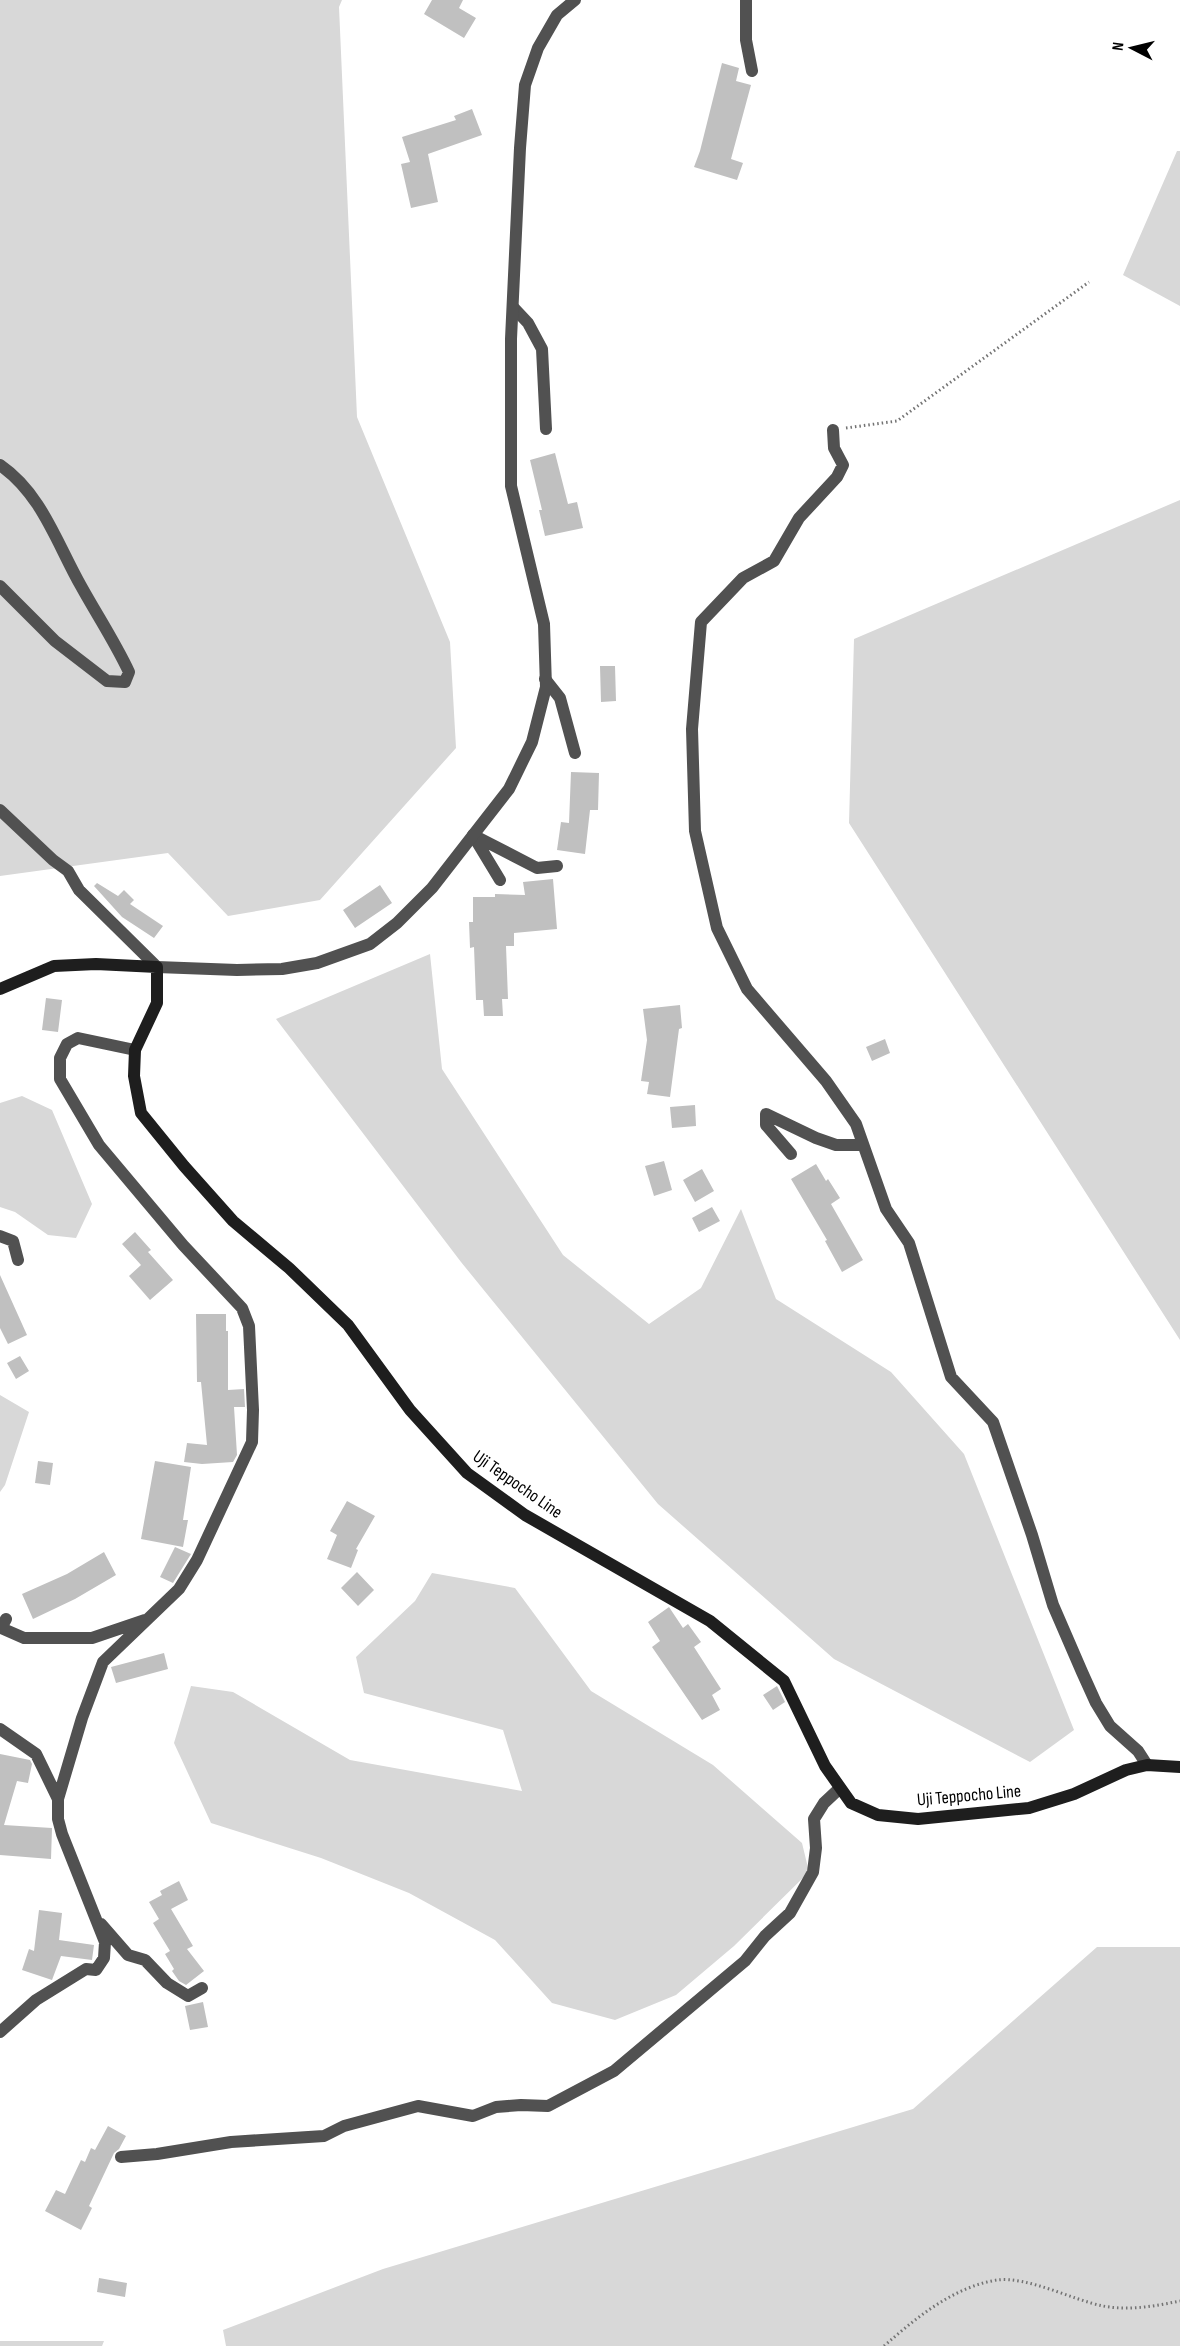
<svg xmlns="http://www.w3.org/2000/svg" width="1180" height="2346" font-family="'Sofia Sans Condensed',sans-serif">
<style>
.green{fill:#d8d8d8}
.building{fill:#c0c0c0}
.lines{fill:none;stroke-linecap:round;stroke-linejoin:round}
.path{stroke:#737373;stroke-width:3;stroke-dasharray:1.5 3;stroke-linecap:butt}
.minor{stroke:#515151;stroke-width:12}
.tertiary{stroke:#515151;stroke-width:12}
.secondary{stroke:#1e1e1e;stroke-width:12}
.labels{text-anchor:middle;stroke-width:5;stroke-linejoin:round;paint-order:stroke}
.street-label{font-size:18px;fill:#000;stroke:#fff}
</style>
<rect width="100%" height="100%" fill="#fff"/>
<!-- green -->
<path class="green" d="M0,0H342L339,7L357,417L450,642L456,748L320,900L228,916L168,853L0,876Z
M1177,151H1180V306L1123,275Z
M1180,500V1340L849,823L854,639Z
M430,954L442,1069L563,1255L649,1324L701,1288L741,1209L776,1299L891,1372L964,1454L1074,1730L1030,1762L834,1659L658,1504L461,1262L276,1019Z
M22,1096L52,1110L92,1204L76,1238L48,1235L15,1212L0,1207V1103Z
M0,1395L29,1412L5,1485L0,1492Z
M432,1573L515,1588L591,1691L713,1765L802,1843L809,1872L734,1946L676,1995L615,2020L552,2003L495,1940L409,1893L321,1858L211,1823L174,1743L191,1686L233,1692L350,1760L522,1791L503,1730L364,1693L356,1657L415,1601Z
M1097,1947H1180V2346H226L223,2330L383,2269L913,2109Z
M0,2341H104L102,2346H0Z"/>
<!-- building -->
<path class="building" d="M432,0H463L459,8L476,18L464,38L424,14Z
M722,63L739,68L736,81L751,85L731,159L743,163L737,180L694,167L700,151Z
M472,109L482,135L428,154L438,202L411,208L401,164L410,162L402,137L456,120L454,116Z
M555,453L568,504L577,502L583,528L545,536L539,510H542L530,460Z
M600,666H615L616,701L601,702Z
M571,772L599,773L598,810H590L585,854L557,850L561,822L569,823Z
M553,879L557,929L514,933V946H506L508,999H502L503,1016H484L483,1000H476L474,947L470,948L469,922H473V897H495V894L525,895L523,882Z
M97,883L118,896L124,890L134,900L130,904L163,926L154,938L122,917L94,886Z
M380,885L392,903L355,928L343,910Z
M46,998L62,1000L58,1032L42,1030Z
M680,1005L682,1028L679,1029L670,1097L647,1094L649,1082L641,1081L647,1040L643,1009Z
M885,1039L890,1053L872,1061L866,1047Z
M695,1105L696,1126L672,1128L670,1107Z
M664,1161L672,1190L654,1196L645,1166Z
M816,1164L826,1181L828,1179L840,1198L831,1204L863,1260L842,1272L825,1241L827,1240L791,1179Z
M702,1169L714,1191L695,1202L683,1180Z
M712,1207L720,1221L699,1232L692,1218Z
M135,1232L151,1250L148,1252L173,1280L150,1300L129,1276L141,1265L122,1244Z
M0,1275L27,1335L8,1344L0,1328Z
M196,1314H226V1331H228V1390L244,1389L245,1407H234L237,1455L233,1462L202,1464L184,1462L187,1443L207,1445L201,1382H197Z
M20,1356L29,1371L16,1379L7,1363Z
M38,1461L53,1463L50,1485L35,1483Z
M155,1461L191,1467L183,1520H188L183,1547L141,1539Z
M347,1501L375,1516L356,1549L358,1550L351,1568L327,1559L337,1535L330,1531Z
M175,1547L191,1554L173,1583L160,1577Z
M104,1552L116,1575L75,1599L33,1619L22,1594L67,1574Z
M357,1572L374,1590L358,1606L341,1588Z
M669,1607L683,1628L688,1624L701,1642L694,1647L721,1689L712,1695L720,1710L702,1720L652,1647L660,1641L648,1622Z
M164,1653L168,1669L116,1683L111,1667Z
M777,1686L785,1702L773,1710L763,1695Z
M0,1754L30,1760L32,1764L28,1783L17,1781L4,1825L52,1828L51,1859L0,1855Z
M179,1881L188,1900L171,1909L193,1946L187,1949L204,1971L186,1985L179,1981L172,1971L174,1969L165,1954L170,1951L153,1923L159,1919L149,1902L162,1895L160,1891Z
M39,1910L62,1913L59,1940L94,1945L92,1960L61,1956L52,1980L22,1970L29,1949L34,1951Z
M203,2002L208,2027L190,2030L185,2006Z
M108,2126L126,2136L119,2149L114,2153L89,2206L92,2208L81,2230L45,2211L56,2190L65,2194L81,2160L85,2162L91,2148L95,2150Z
M99,2278L127,2283L125,2297L97,2292Z"/>
<g class="lines">
<!-- path -->
<path class="path" d="M846,428L897,421L1089,282
M884,2346C916,2318 953,2287 997,2280C1027,2276 1073,2300 1103,2306C1129,2311 1155,2306 1180,2301"/>
<!-- minor -->
<path class="minor" d="M746,0V40L752,71
M513,307L528,323L542,349L546,429
M833,430L834,448L843,465L837,477L799,518L774,561L743,578L701,622L692,729L695,831L717,928L747,989L826,1081L856,1124L886,1209L909,1243L951,1377L993,1422L1032,1535L1053,1605L1082,1672L1096,1703L1110,1726L1138,1751L1147,1765
M0,465C42,494 57,544 81,586C97,615 115,642 129,672L125,682L107,681L55,641L0,586
M545,679L560,698L575,753
M0,810L53,860L68,871L79,890L157,967
M473,835L537,868L557,866
M474,837L500,880
M791,1154L766,1125V1114L816,1138L836,1145H863
M0,1236L13,1241L18,1260
M6,1619L1,1628L24,1638H92L145,1620
M0,1729L36,1754L58,1799
M101,1924L128,1955L145,1960L167,1983L188,1996L202,1988
M0,2032L36,2000L86,1969L96,1970L104,1958L105,1942L62,1834L58,1819V1799L82,1718L103,1662L179,1589L197,1560L252,1442L253,1410L249,1326L242,1308L183,1245L99,1145L60,1079V1058L67,1044L78,1038L135,1050
M121,2157L157,2154L231,2142L324,2136L344,2126L418,2106L473,2116L496,2107L521,2105L548,2106L614,2071L745,1961L765,1936L790,1913L813,1872L816,1848L814,1819L824,1803L840,1788"/>
<!-- tertiary -->
<path class="tertiary" d="M157,967L237,970L282,969L317,963L370,944L397,923L432,888L509,789L532,742L546,687L544,624L511,486V339L520,148L525,85L538,48L557,15L575,0"/>
<!-- secondary -->
<path class="secondary" d="M0,989L54,966L96,964L157,967V1003L135,1050L134,1076L141,1113L184,1166L233,1221L289,1268L348,1325L410,1410L467,1473L525,1515L710,1621L784,1681L825,1766L851,1803L878,1815L918,1819L1029,1808L1074,1794L1126,1770L1147,1765L1180,1767"/>
</g>
<g class="labels">
<!-- street labels -->
<g class="street-label">
<text transform="translate(518 1484) rotate(35)" y="6">Uji Teppocho Line</text>
<text transform="translate(969 1795) rotate(-5)" y="6">Uji Teppocho Line</text>
</g>
</g>
<!-- north arrow -->
<g transform="translate(1132 48) rotate(277)" stroke="#ffffff" stroke-width="4.5" paint-order="stroke">
<path d="M0-4.5L10 22L0 15L-10 22Z" fill="#000000"/>
<text y="-9" font-size="16" font-weight="bold" text-anchor="middle" fill="#000000">N</text>
</g>
</svg>
